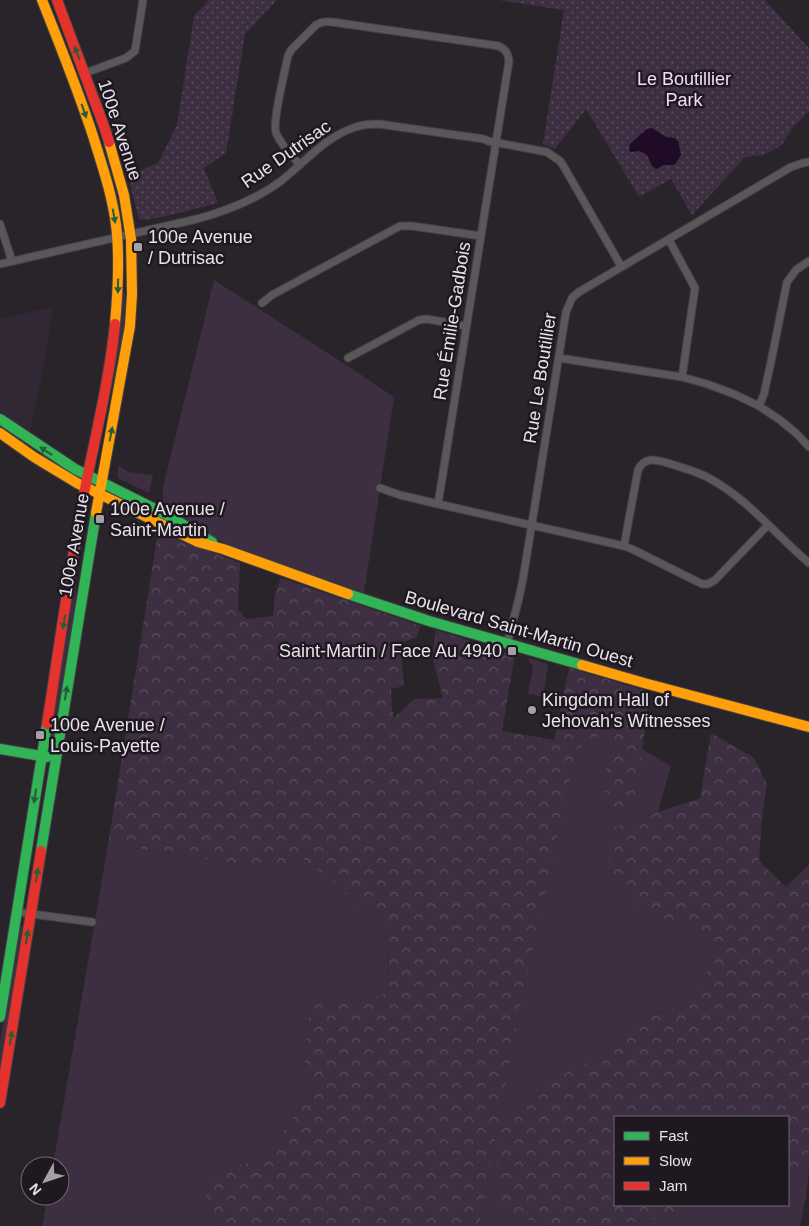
<svg xmlns="http://www.w3.org/2000/svg" width="809" height="1226" font-family="Arial,sans-serif">
<style>
.built{fill:#322835}
.grass{fill:#3d2f41}
.forest{fill:url(#forest-crowns)}
.park{fill:url(#park-dots)}
.water{fill:#200b26}
.lines{fill:none;stroke-linecap:round;stroke-linejoin:round}
.street-casing{stroke:#444144;stroke-width:9}
.fast-casing{stroke:#444144;stroke-width:12}
.slow-casing{stroke:#444144;stroke-width:12}
.jam-casing{stroke:#444144;stroke-width:12}
.street{stroke:#59575a;stroke-width:7}
.fast{stroke:#30b455;stroke-width:10}
.slow{stroke:#ff9f0a;stroke-width:10}
.jam{stroke:#e5322d;stroke-width:10}
.oneway{fill:#275e38}
.poi-dot{fill:#a5a0a6;stroke:#1f1821;stroke-width:2}
.labels{text-anchor:middle;stroke-width:5;stroke-linejoin:round;paint-order:stroke}
.park-label{font-size:18px;fill:#f4d9fd;stroke:#1f1821}
.street-label{font-size:18px;fill:#e8e3e9;stroke:#1f1821}
.poi-label{font-size:18px;fill:#e8e3e9;stroke:#1f1821;text-anchor:start}
</style>
<defs>
<pattern id="forest-crowns" width="20" height="18" patternUnits="userSpaceOnUse" patternTransform="scale(1.25)"><rect width="20" height="18" fill="#3d2f41"/><path d="M2 6a3 3 0 1 1 6 0M12 15a3 3 0 1 1 6 0" fill="none" stroke="#594d5c"/></pattern>
<pattern id="park-dots" width="8" height="8" patternUnits="userSpaceOnUse" patternTransform="scale(1.25)"><rect width="8" height="8" fill="#3d2f41"/><path d="M2 2h.1M6 6h.1" fill="none" stroke="#594d5c" stroke-width="1.8" stroke-linecap="round"/></pattern>
</defs>
<rect width="100%" height="100%" fill="#282429"/>
<!-- built -->
<path class="built" d="M53,307L42,374L30,433L0,412V319Z"/>
<!-- grass -->
<path class="grass" d="M214,280L351,368L394,397L364,593L229,545L210,536L163,502V487Z
M125,292L126,322L115,386L113,385L114,359L122,293Z
M118,465L128,472L153,475L149,493L118,478Z
M75,579H76L75,614L54,739L49,738Z
M529,658L548,664L543,697L528,694L533,666L528,660Z
M619,721L606,771L635,804L642,749L671,766L658,812L613,828L641,912L698,931L723,953L684,1003L630,1023L610,1050L559,1078L498,1121L505,1212L549,1226H479L518,1018L577,750Z
M108,844L272,869L302,858L326,876L388,930L389,994L349,1003L311,998L304,1072L313,1091L263,1157L200,1180L217,1226H42L48,1196H60V1166H53Z
M19,926L24,927L0,1078V1042Z
M809,1162C809,1184 805,1205 800,1226H595L652,1220L700,1205H788V1172Z"/>
<!-- forest -->
<path class="forest" d="M158,532L240,563L238,609L246,619L273,616L275,594L281,578L421,626L416,638L400,643L404,686L391,689L392,708L394,718L414,699L443,698L432,656L436,630L515,655L502,731L554,740L569,668L650,692L635,804L620,818L604,810L606,771L619,722L577,750L518,1018L499,1120L559,1077L610,1050L630,1023L684,1003L722,953L698,931L641,912L608,875L613,828L658,812L700,798L711,733L754,758L767,784L762,818L759,861L786,887L809,865V1162L788,1172V1117H615V1205H700L652,1220L595,1226H549L505,1212L497,1177L498,1125L479,1226H217L200,1180L263,1157L313,1091L304,1072L311,998L349,1003L389,993L388,930L326,876L302,858L272,869L108,844Z"/>
<!-- park -->
<path class="park" d="M209,0H277L245,34L226,153L204,168L218,203L166,216L144,220L139,219L128,176L158,163L177,125L194,16Z
M498,0H765L809,48V111L792,128L782,145L764,155L745,157L692,215L671,179L639,197L586,109L555,149L543,144L564,10Z"/>
<!-- water -->
<path class="water" d="M652,128L666,137L675,138L678,141L681,155L676,163L673,165H663L657,169C651,168 650,160 647,155L639,151L630,152L629,149L630,144L642,133L647,129Z"/>
<g class="lines">
<defs>
<path id="street" d="M85,73L126,58L135,51L143,0
M300,165C292,156 281,145 276,133C272,123 285,70 288,56L291,50L316,25C324,20 331,22 339,23L499,46C506,50 508,53 509,61L438,504
M0,224L12,261
M669,240L695,288L682,377
M0,264L197,219C226,211 257,199 281,181C305,162 326,136 356,127C363,124 371,124 379,124L484,139L488,141L547,152L560,161L564,167L621,266
M262,303L272,295L400,226H412L481,236
M348,358L419,320L427,319L466,326
M559,358L682,377L707,384L734,394L759,406L780,420L797,434L809,447
M759,406L764,394L772,357L787,282L796,270L809,261
M380,488L400,495L438,504L624,546L632,549L702,584H708L715,580L768,525
M624,546L638,470C645,455 658,460 671,464C683,468 695,471 707,477C747,498 775,534 809,563
M507,644L519,598L523,579L566,312L572,298L579,292L791,167L803,163L809,162
M17,912L92,922"/>
<path id="fast" d="M0,419L75,469L169,516L212,542
M348,594L429,621L582,665
M0,749L47,757
M41,851L96,513
M0,1017L47,724"/>
<path id="slow" d="M42,0C60,45 78,90 93,136C102,165 112,194 116,225C120,257 118,291 115,324
M0,433L34,457L77,483L198,542L223,549L348,594
M96,513L130,326L132,294L131,239L124,195L109,142
M582,665L644,683L809,727"/>
<path id="jam" d="M57,0L105,129L109,142
M47,724C59,649 69,574 83,499C94,441 109,383 115,324
M0,1103L41,851"/>
</defs>
<!-- street casing -->
<use href="#street" class="street-casing"/>
<!-- fast casing -->
<use href="#fast" class="fast-casing"/>
<!-- slow casing -->
<use href="#slow" class="slow-casing"/>
<!-- jam casing -->
<use href="#jam" class="jam-casing"/>
<!-- street -->
<use href="#street" class="street"/>
<!-- fast -->
<use href="#fast" class="fast"/>
<!-- slow -->
<use href="#slow" class="slow"/>
<!-- jam -->
<use href="#jam" class="jam"/>
</g>
<!-- one-way arrows -->
<defs><path id="oneway-solid" d="M-6-.8H1V-3.2L6.5 0L1 3.2V.8H-6Z" transform="scale(1.25)"/></defs>
<g class="oneway">
<use href="#oneway-solid" transform="translate(77 53) rotate(-111)"/>
<use href="#oneway-solid" transform="translate(84 111) rotate(71)"/>
<use href="#oneway-solid" transform="translate(114 216) rotate(80)"/>
<use href="#oneway-solid" transform="translate(118 286) rotate(91)"/>
<use href="#oneway-solid" transform="translate(111 434) rotate(-79)"/>
<use href="#oneway-solid" transform="translate(46 451) rotate(-147)"/>
<use href="#oneway-solid" transform="translate(64 622) rotate(99)"/>
<use href="#oneway-solid" transform="translate(66 693) rotate(-81)"/>
<use href="#oneway-solid" transform="translate(35 796) rotate(99)"/>
<use href="#oneway-solid" transform="translate(37 875) rotate(-81)"/>
<use href="#oneway-solid" transform="translate(27 937) rotate(-81)"/>
<use href="#oneway-solid" transform="translate(11 1038) rotate(-81)"/>
</g>
<!-- markers -->
<g class="poi-dot">
<rect x="133" y="242" width="10" height="10" rx="2.5"/>
<rect x="95" y="514" width="10" height="10" rx="2.5"/>
<rect x="507" y="646" width="10" height="10" rx="2.5"/>
<circle cx="532" cy="710" r="5"/>
<rect x="35" y="730" width="10" height="10" rx="2.5"/>
</g>
<g class="labels">
<!-- park labels -->
<g class="park-label">
<text x="684" y="85">Le Boutillier<tspan x="684" dy="21">Park</tspan></text>
</g>
<!-- street labels -->
<g class="street-label">
<text transform="translate(120 130) rotate(72)" y="6">100e Avenue</text>
<text transform="translate(286 154) rotate(-35)" y="6">Rue Dutrisac</text>
<text transform="translate(452 321) rotate(-81)" y="6">Rue Émilie-Gadbois</text>
<text transform="translate(540 378) rotate(-81)" y="6">Rue Le Boutillier</text>
<text transform="translate(74 545) rotate(-80)" y="6">100e Avenue</text>
<text transform="translate(519 629) rotate(16)" y="6">Boulevard Saint-Martin Ouest</text>
</g>
<!-- poi labels -->
<g class="poi-label">
<text x="148" y="243">100e Avenue<tspan x="148" dy="21">/ Dutrisac</tspan></text>
<text x="110" y="515">100e Avenue /<tspan x="110" dy="21">Saint-Martin</tspan></text>
<text x="502" y="657" text-anchor="end">Saint-Martin / Face Au 4940</text>
<text x="542" y="706">Kingdom Hall of<tspan x="542" dy="21">Jehovah's Witnesses</tspan></text>
<text x="50" y="731">100e Avenue /<tspan x="50" dy="21">Louis-Payette</tspan></text>
</g>
</g>
<!-- legend -->
<rect x="614" y="1116" width="175" height="90" fill="#1f1821" stroke="#6f6971"/>
<rect x="624" y="1132" width="25" height="8" fill="#30b455" stroke="#6f6971"/>
<text x="659" y="1141" font-size="15" fill="#e8e3e9">Fast</text>
<rect x="624" y="1157" width="25" height="8" fill="#ff9f0a" stroke="#6f6971"/>
<text x="659" y="1166" font-size="15" fill="#e8e3e9">Slow</text>
<rect x="624" y="1182" width="25" height="8" fill="#e5322d" stroke="#6f6971"/>
<text x="659" y="1191" font-size="15" fill="#e8e3e9">Jam</text>
<!-- north arrow -->
<g transform="translate(45 1181) rotate(230)"><circle r="24" fill="#1f1821" stroke="#6f6971"/>
<path d="M0-4L9 19L0 12L-9 19Z" fill="#a5a0a6"/>
<text y="-8" font-size="14" font-weight="bold" text-anchor="middle" fill="#e8e3e9">N</text>
</g>
</svg>
